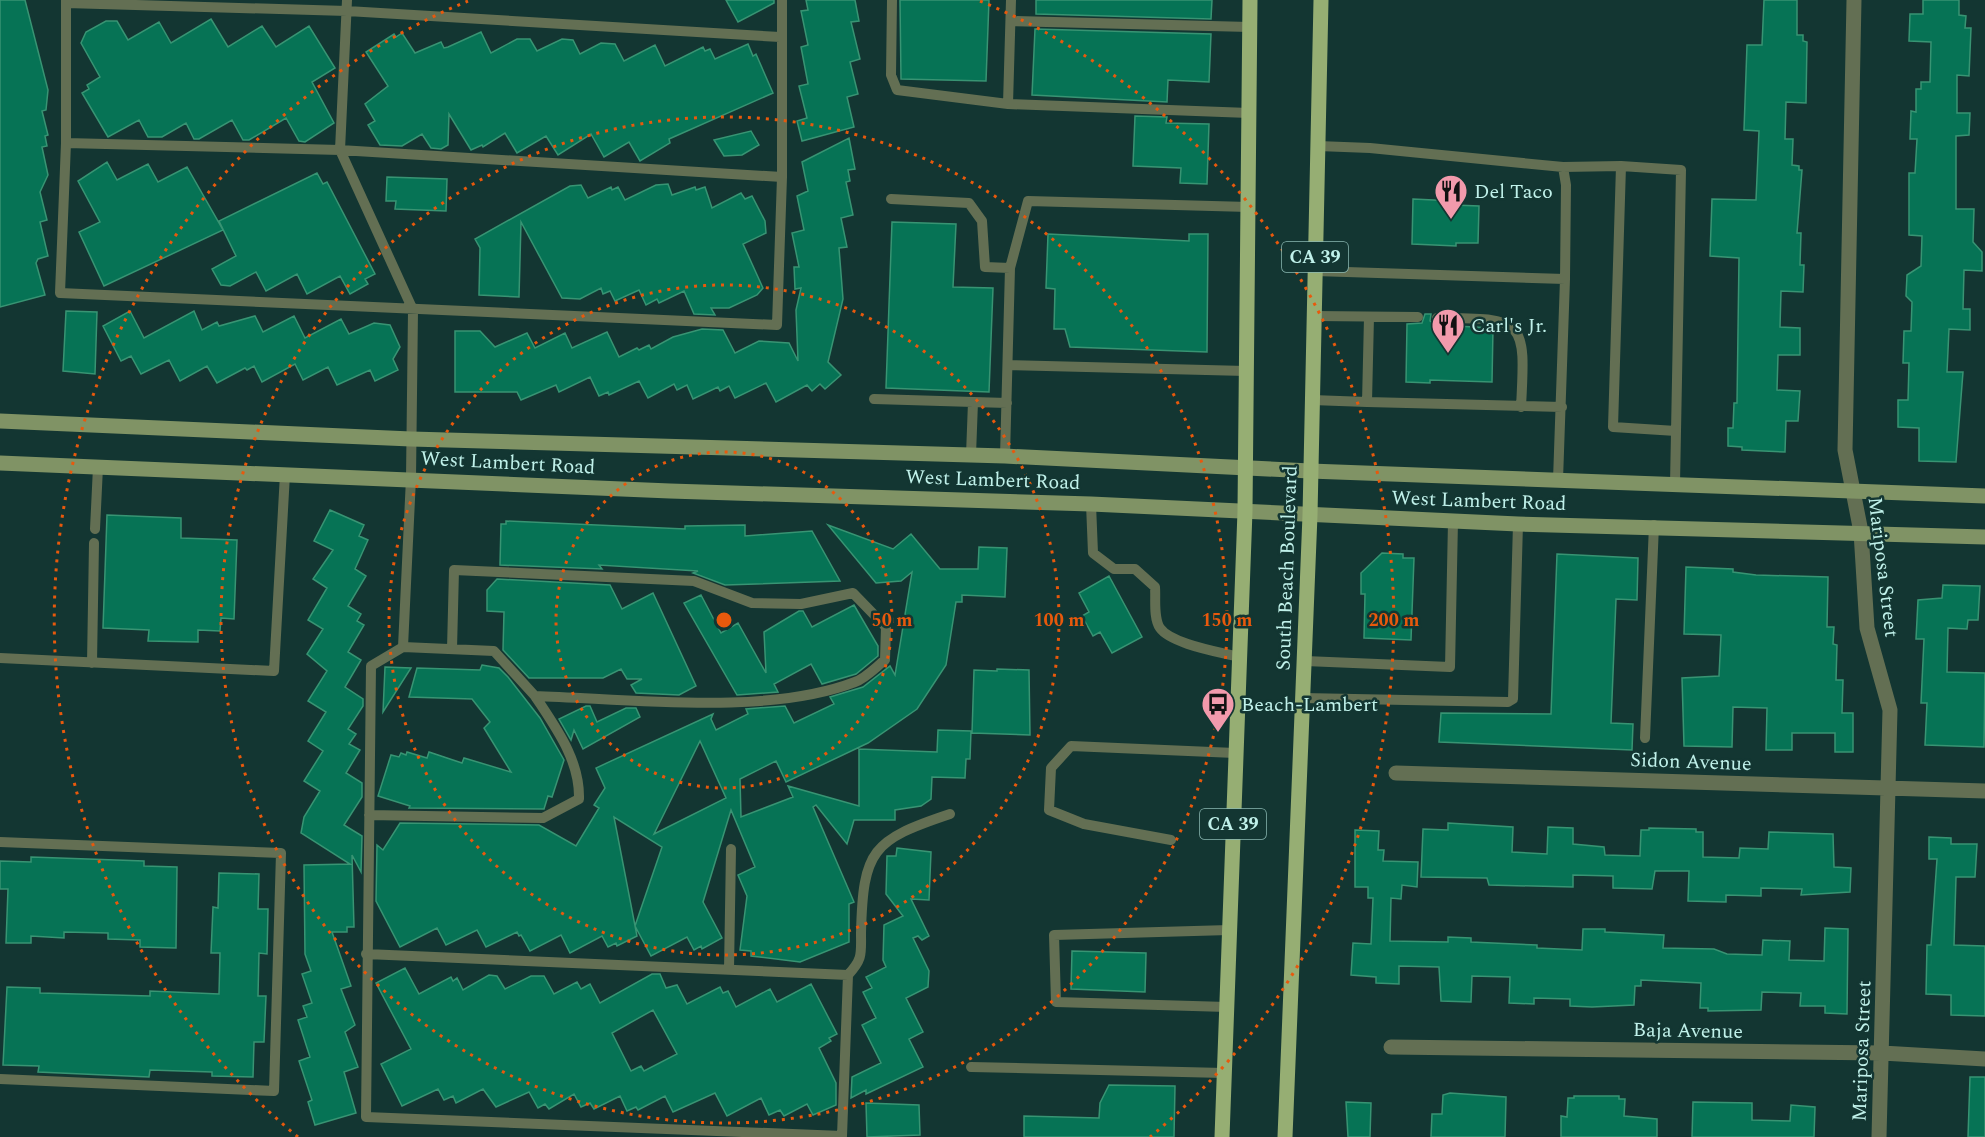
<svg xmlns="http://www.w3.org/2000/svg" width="1985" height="1137" font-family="Spectral,serif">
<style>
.building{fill:#067355;stroke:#389473;stroke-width:1.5;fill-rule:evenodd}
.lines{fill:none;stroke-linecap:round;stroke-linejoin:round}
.service{stroke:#636f53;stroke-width:10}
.minor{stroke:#636f53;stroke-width:15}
.secondary{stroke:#809365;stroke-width:15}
.primary{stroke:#96ae73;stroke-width:15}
.ring{fill:none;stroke:#e8590c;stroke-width:3;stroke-dasharray:3 6}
.labels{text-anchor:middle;stroke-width:5;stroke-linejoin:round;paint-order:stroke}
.shield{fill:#133632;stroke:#8cb9b3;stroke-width:1.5}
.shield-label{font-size:18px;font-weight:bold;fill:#c0f1ea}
.poi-label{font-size:20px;fill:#c0f1ea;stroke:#133632;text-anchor:start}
.street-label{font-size:20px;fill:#c0f1ea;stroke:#133632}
.centre{fill:#e8590c;stroke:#133632;stroke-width:3}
.ring-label{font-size:18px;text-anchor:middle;font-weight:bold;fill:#e8590c;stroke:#133632;stroke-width:5;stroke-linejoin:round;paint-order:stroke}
</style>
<rect width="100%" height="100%" fill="#133632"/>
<!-- building -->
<path class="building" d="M0,0H25L48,90L46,110L42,111L48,135L45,136L47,146L42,147L48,175L40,192L47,220L40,222L48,256L38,259L36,263L45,295L0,307Z
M726,0H774V3L738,22Z
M806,0H855L859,21L851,22L860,59L850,62L858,94L847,97L854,127L802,141L797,121L807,118L799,86L808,84L801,47L808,45L801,11L808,10Z
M900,0H989L986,81L901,79Z
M1036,0H1212L1211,19L1036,14Z
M1764,0H1797V35H1803V41L1807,42L1806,103L1786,102L1785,139H1793L1792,165L1799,166V170H1802L1797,233H1801L1800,265H1804L1803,292L1781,291L1780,327L1800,328V355H1778L1777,390L1800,391L1798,421H1786L1785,452L1742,450V447L1728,446V428H1733L1734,403H1737L1739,258L1710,256L1712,199L1756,200L1759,131L1744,130L1747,45H1762Z
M1923,0H1959V15L1966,16L1965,28H1971L1969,76L1957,75V113H1970L1969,135L1956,136V209H1974L1973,242L1982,252V271L1964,270L1963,309H1970V330L1949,329L1947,372H1963L1956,462L1919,461V428L1898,427V400H1908L1909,363H1903L1904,331H1911L1912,302L1906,296L1907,275L1921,266L1922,236L1909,235V173H1915L1917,139H1910L1911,111L1916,112V89H1921V82H1930L1931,42L1909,41L1910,14H1923Z
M211,19L228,47L262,26L276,47L309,26L335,68L312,82L334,123L305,142L299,141L286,118L249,140H243L232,120L199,139H194L186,123L162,137H148L139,120L108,137L82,93L89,89L87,85L100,77L81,43L86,32L106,21H117L128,40L159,22L171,43Z
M1035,29L1211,34L1209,82L1168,80L1167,102L1032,95Z
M481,32L491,53L517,39H530L537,51L562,39L573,40L580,54L601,43L615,44L624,61L655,45L665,66L703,47L705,51L710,49L715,59L748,44L753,56L756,54L773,93L669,139L670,143L640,161L629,142L604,157L591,134L558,155L546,136L517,153L505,133L483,147L482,145L471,150L449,114L448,145L441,149L431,148L422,134L402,146L380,145L368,125L375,121L365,104L388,86L366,52L394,34L396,37L402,33L415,53L441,42L444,48L448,47Z
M1135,116L1167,117L1166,123L1209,124L1207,184L1180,183L1181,168L1133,166Z
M751,131L759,145L742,155L724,156L714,140Z
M849,138L855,169L848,170L850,181L846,182L853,215L841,218L847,247L839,248L843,299L828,362L841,375L825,389L820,384L812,391L807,385L776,402L766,383L735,398L729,386L720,391L718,387L693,399L687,385L677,390L674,384L648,398L639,381L609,395L608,392L599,396L590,377L559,392L556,385L521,400L517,392H455V331H480L495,347L527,333L535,348L565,333L572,348L607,332L619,357L637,348L639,350L649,345L651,349L673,337L702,329L723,330L735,353L759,341L789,343L798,361L796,310L801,288L795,289L794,267H799L792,233L804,230L797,196L808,191L802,162Z
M107,162L117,180L148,164L158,182L187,167L223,230L104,286L79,232L100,222L78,181Z
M317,173L323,184L327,182L375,274L365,279L368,284L350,294L340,276L307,294L297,274L266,291L256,272L230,286L221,285L212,269L236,256L219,221Z
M387,177L447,179L446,211L395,209L396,201H386Z
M668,184L672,195L695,187L696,190L705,187L712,208L741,193L745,199L752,196L765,221L766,233L743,244L763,288L757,295L729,308H711L715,315L694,314L684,291L659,303L657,299L646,305L639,290L615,301L610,291L603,294L601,288L580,299L562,298L521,222L519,297L479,295L480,248L475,239L570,186L581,185L588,198L611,187L612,190L618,187L625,200L656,185Z
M1413,199L1454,201V205L1479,206L1478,243H1456V246L1412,244Z
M892,222L956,224L953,287L993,288L989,392L886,388Z
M1048,234L1189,241V234H1208L1207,352L1070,347L1065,329H1054L1055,289L1046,288Z
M66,311L97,312L95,374L63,371Z
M130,311L144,338L194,311L202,330L217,322L219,326L255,316L263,332L294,316L305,338L341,319L349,334L374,323L390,325L400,347L393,359L398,370L375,381L370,370L337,385L328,367L303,380L295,364L262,382L254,366L247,370L245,368L217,383L207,366L180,381L169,360L141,374L131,356L121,361L103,326Z
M1425,314H1431L1430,321L1436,325L1493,328L1492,382L1430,380V383L1406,382L1407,324L1422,323Z
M330,510L364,525L359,536L368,540L355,569L366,576L348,606L361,614L357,621L364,625L348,652L361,660L345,687L363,699V706L348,729L356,734L349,744L360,750L346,773L362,783V797L344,825L362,836L361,872L352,855L354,927H347V932H332L351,986L341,989L355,1025L345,1032L358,1067L344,1072L356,1113L315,1125L308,1102L312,1100L299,1061L310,1057L298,1020L307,1017L303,1006L312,1003L302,974L311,971L305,954L304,865L350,864L301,833L304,817L320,791L304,781L323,751L308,741L326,712L308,701L327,671L307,654L323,629L308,620L327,588L313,579L333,550L314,541Z
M107,515L181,518V538L237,540L234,619L221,618L220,631L198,630V642L148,641L149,630L103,628Z
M506,521L685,529V526L745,525V536L812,531L840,581L725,585L693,573L698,571L599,565L602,569L500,565L501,524H506Z
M828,525L893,549L911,534L940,569H978L979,547L1007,548L1005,597L962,595V602H956L946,665L917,709L868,743L786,782L776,761L740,779L741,817L793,797L788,786L859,806V749L937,752L938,730L971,731L970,759H966L965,778L932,777L931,799L921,806L895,810V820H854L847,844L816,805L813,807L854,902L849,904V942L800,962L751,956V951L740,950L747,896L738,875L755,867L731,810L703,902L722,938L702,949L701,946L694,950L687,937L651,956L635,926L662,847L614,817L637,936L617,946L616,943L608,947L602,936L570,953L561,935L530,951L521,935L519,936L517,932L486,947L477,930L446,945L437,928L400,947L376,901L377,845L383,850L400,823L539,825L576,846L599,808L594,805L605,788L596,768L713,714L711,719L716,730L748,714L746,709L785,706L794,723L834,704L830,697L863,687L890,666L895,675L912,572L901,581L876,583ZM700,741L726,798L654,834Z
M1382,553L1403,554V558H1414L1411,640L1364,638L1365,594H1361V573Z
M1557,554L1638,558L1637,600L1616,599L1611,723L1633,724L1632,750L1439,742L1441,713L1551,714Z
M1686,567L1733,569V572L1756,575L1828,577L1827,627H1834L1833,644L1837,645L1836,680H1843L1842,713H1853V752H1835V733H1792V750H1766L1767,708L1733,707L1732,747L1684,746L1682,678L1719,676L1721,635L1684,634Z
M1109,576L1142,637L1112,653L1100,632L1093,636L1082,616L1089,612L1079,593Z
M497,579L610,585L622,609L653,593L696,686L679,695L636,693L631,685L642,679H627L621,669L603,678H529L503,650L504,612L487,611V590Z
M1943,585L1980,586L1978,620H1968L1967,629L1948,628L1947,672L1985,673L1984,747L1925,745L1927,703H1921L1924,639H1916L1918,600L1942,598Z
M701,595L721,633L738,623L766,673L764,632L799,611H803L812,627L854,605L878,646V656L856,674L822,684L811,664L774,684L778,692L737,695L684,603Z
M482,665L499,668L508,677L540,718L564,760L552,797L548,796L544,809L409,808L410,806L378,796L391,755L399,757L401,753L406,755L407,752L427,758L429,752L462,763L464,758L511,772L484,728L490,722L472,699L409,697L417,668L480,670Z
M385,667L411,668L383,712Z
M997,669L1029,670L1030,735L972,733L974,670L997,671Z
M586,706H590L597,722L626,708H636L640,717L583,749L574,730L571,740L559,719Z
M1448,823L1513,827L1512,852L1547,854L1548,827L1573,828V844L1604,847L1605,855L1640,856L1641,830H1649V828L1696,829V832H1703V857L1739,858L1740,848L1768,849L1769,832L1833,834L1834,867L1851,868L1850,892L1801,895L1802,889L1761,888V896L1726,895V902L1688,901L1689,871H1655L1652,889L1613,888V876L1573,875V887L1489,885L1487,878L1421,877L1423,829L1448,830Z
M1355,830L1379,831L1378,850H1384L1383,861L1418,862L1417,887L1402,885L1401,899L1391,898L1390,941L1448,942V937L1471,938V942L1537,945V948L1582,950L1583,929H1605V932L1664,935L1663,948L1714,949L1727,954L1762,955L1763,940L1790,941L1789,960L1824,961L1825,928L1848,929L1847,1014L1825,1013V1006H1800L1801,993L1762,992L1761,1010L1708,1011V1008H1700L1701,983L1641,980V986H1635L1634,1005L1592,1007L1570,1006V999L1534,998V1004L1509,1003L1510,977L1472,976L1471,1002L1441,1001L1439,967L1399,966V984L1376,983V977L1351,975L1353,943L1371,944L1373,898H1368V887H1355Z
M1929,837L1951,838V844H1977L1975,877H1956L1954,945L1985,946V1016L1951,1015V995L1926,994L1927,945H1931L1937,859H1929Z
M897,848L931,852L929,900L911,899L929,936L922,940L918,936L913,938L929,971L928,987L906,998L923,1032L909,1039L923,1067L866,1094V1090L851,1098L852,1077L881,1063L862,1025L876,1018L863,992L872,988L866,977L886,967L883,960L884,925L903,916L886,894L887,856H896Z
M31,857L144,861V866L177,867L176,948L140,947V940L108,939V933L64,932V938L31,936V943H6L8,889H0V861L31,862Z
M219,873L259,874L258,909H268L267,954L259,953L258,996H266L264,1042H254L253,1077L212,1076V1072L150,1070L149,1077L38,1072L39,1066L3,1065L7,987L40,988V993L150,996V991L219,994L220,953H211L213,907L218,908Z
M1072,951L1146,953L1145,992L1071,989Z
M405,968L419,994L451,977L453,981L457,978L463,990L489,975L497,976L505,989L531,976H544L554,994L577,982L581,989L590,984L600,1003L652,974H660L666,988L677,985L687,1004L720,987L723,993L728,991L736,1007L770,989L777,1002L811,984L837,1034L829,1038L831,1041L819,1048L836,1083V1105L813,1115L807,1104L784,1116L780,1110L769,1115L761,1098L727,1116L715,1093L673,1112L665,1096L638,1110L636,1107L627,1111L620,1096L594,1109L590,1103L581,1107L574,1094L549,1109L545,1104L538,1108L529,1092L496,1107L483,1089L456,1103L453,1096L444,1100L438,1089L402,1106L381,1064L411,1049L376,983ZM653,1010L677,1054L644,1071L641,1066L631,1071L612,1033Z
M1970,1077H1985V1137H1968Z
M1109,1085L1175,1086L1174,1137H1024V1116L1099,1118L1100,1103Z
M1450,1093L1506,1097L1505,1137H1431L1432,1114H1442L1443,1095Z
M1574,1096H1619V1099H1625L1624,1116L1657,1119V1137H1561V1116L1567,1117L1568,1098H1574Z
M1346,1102L1371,1103L1370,1137H1348Z
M1693,1102L1752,1103V1120L1790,1121L1791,1105L1815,1107L1814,1137H1692Z
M866,1103L919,1105L920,1135L867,1137Z"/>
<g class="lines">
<!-- service -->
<path class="service" d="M66,0V143L60,293L777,325L782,177V0
M347,0L340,150L413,310L411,478L403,647L371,666L366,1117L842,1136L848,975C863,959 861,954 861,933C863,850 872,840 950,814
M892,0L891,75L897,90L1008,104L1249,113
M66,3L347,11L780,37
M1011,21L1250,27
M1008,104L1011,0
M66,143L340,150L782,177
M1318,146L1370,148L1563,167L1566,185L1565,279
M1563,167L1621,166
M891,199L969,203L982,221L985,267L1010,268
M1315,271L1565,279L1558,480
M1315,316L1418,317
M1437,318C1525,318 1526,319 1521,407
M1008,365L1246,371
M874,399L1007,403
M1312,400L1367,402L1369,317
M1367,402L1562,407
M971,455L973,402
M1005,456L1010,268L1028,201L1249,207
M1675,484L1681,170L1621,166L1613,427L1676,431
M1091,504L1093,553L1114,569H1135L1155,587C1156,598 1153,618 1160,628C1171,644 1220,652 1239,657
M95,529L98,467
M403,647L494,651L535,696C630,699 767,716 855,682C866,678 876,667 885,660L886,627L853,593L801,604L752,603L694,581L454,570L452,649
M0,658L274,671L285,474
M1305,661L1450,667L1453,521
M92,663L94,543
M1303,698L1508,702L1513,699L1518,524
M1645,738L1654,525
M369,815L543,818L579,799C580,760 556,728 535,696
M1171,840L1084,824L1049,810L1051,768L1071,746L1235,753
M0,842L281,853L274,1091L0,1079
M366,954L848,975
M729,970L731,849
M1227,1007L1056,1002L1054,935L1229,930
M971,1067L1224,1073"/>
<!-- minor -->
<path class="minor" d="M1854,0L1845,450L1861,532L1867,628L1890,710L1879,1137
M1396,773L1985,791
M1391,1047L1882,1053L1985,1059"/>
<!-- secondary -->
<path class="secondary" d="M0,421L411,439L1005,456L1310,471L1985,496
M0,463L670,491L1091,504L1518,524L1985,537"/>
<!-- primary -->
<path class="primary" d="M1222,1137L1245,511L1250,0
M1285,1137L1310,515L1321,0"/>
</g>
<!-- distance rings -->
<g class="ring">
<circle cx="724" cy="620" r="168"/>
<circle cx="724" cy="620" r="335"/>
<circle cx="724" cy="620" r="503"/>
<path d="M298 1137A670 670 0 0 1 468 1M980 1A670 670 0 0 1 1150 1137"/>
</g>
<!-- icons -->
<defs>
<symbol id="restaurant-pin" viewBox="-11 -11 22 30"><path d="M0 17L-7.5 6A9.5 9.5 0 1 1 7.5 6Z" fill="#f29aac" stroke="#133632"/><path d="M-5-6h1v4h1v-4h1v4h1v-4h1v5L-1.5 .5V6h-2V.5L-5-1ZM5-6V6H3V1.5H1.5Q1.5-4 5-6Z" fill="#111"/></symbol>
<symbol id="bus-pin" viewBox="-11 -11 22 30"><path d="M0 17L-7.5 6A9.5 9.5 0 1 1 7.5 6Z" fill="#f29aac" stroke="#133632"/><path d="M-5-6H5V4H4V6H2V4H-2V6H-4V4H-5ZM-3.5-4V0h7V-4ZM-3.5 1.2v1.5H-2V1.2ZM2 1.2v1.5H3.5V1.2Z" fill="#111"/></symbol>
</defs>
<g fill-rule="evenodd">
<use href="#restaurant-pin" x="1432" y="172" width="38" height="52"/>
<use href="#restaurant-pin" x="1429" y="306" width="38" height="52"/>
<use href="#bus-pin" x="1199" y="685" width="38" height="52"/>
</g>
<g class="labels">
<!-- shield labels -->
<g class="shield">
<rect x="1282" y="242" width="66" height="30" rx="4.5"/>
<rect x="1200" y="809" width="66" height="30" rx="4.5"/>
</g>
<g class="shield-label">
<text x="1315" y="263">CA 39</text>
<text x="1233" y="830">CA 39</text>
</g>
<!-- poi labels -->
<g class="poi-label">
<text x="1474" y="198">Del Taco</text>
<text x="1471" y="332">Carl's Jr.</text>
<text x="1241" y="711">Beach-Lambert</text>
</g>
<!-- street labels -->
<g class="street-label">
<text transform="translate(508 462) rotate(3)" y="7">West Lambert Road</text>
<text transform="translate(993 479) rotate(2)" y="7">West Lambert Road</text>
<text transform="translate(1479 500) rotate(2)" y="7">West Lambert Road</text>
<text transform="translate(1884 567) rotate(83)" y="7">Mariposa Street</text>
<text transform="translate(1286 568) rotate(-88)" y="7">South Beach Boulevard</text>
<text transform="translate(1691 761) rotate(2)" y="7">Sidon Avenue</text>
<text transform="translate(1688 1030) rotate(1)" y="7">Baja Avenue</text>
<text transform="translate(1861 1051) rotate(-88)" y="7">Mariposa Street</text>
</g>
</g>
<circle cx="724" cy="620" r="9" class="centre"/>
<g class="ring-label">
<text x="892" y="626">50 m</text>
<text x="1059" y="626">100 m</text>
<text x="1227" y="626">150 m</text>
<text x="1394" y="626">200 m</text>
</g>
</svg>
